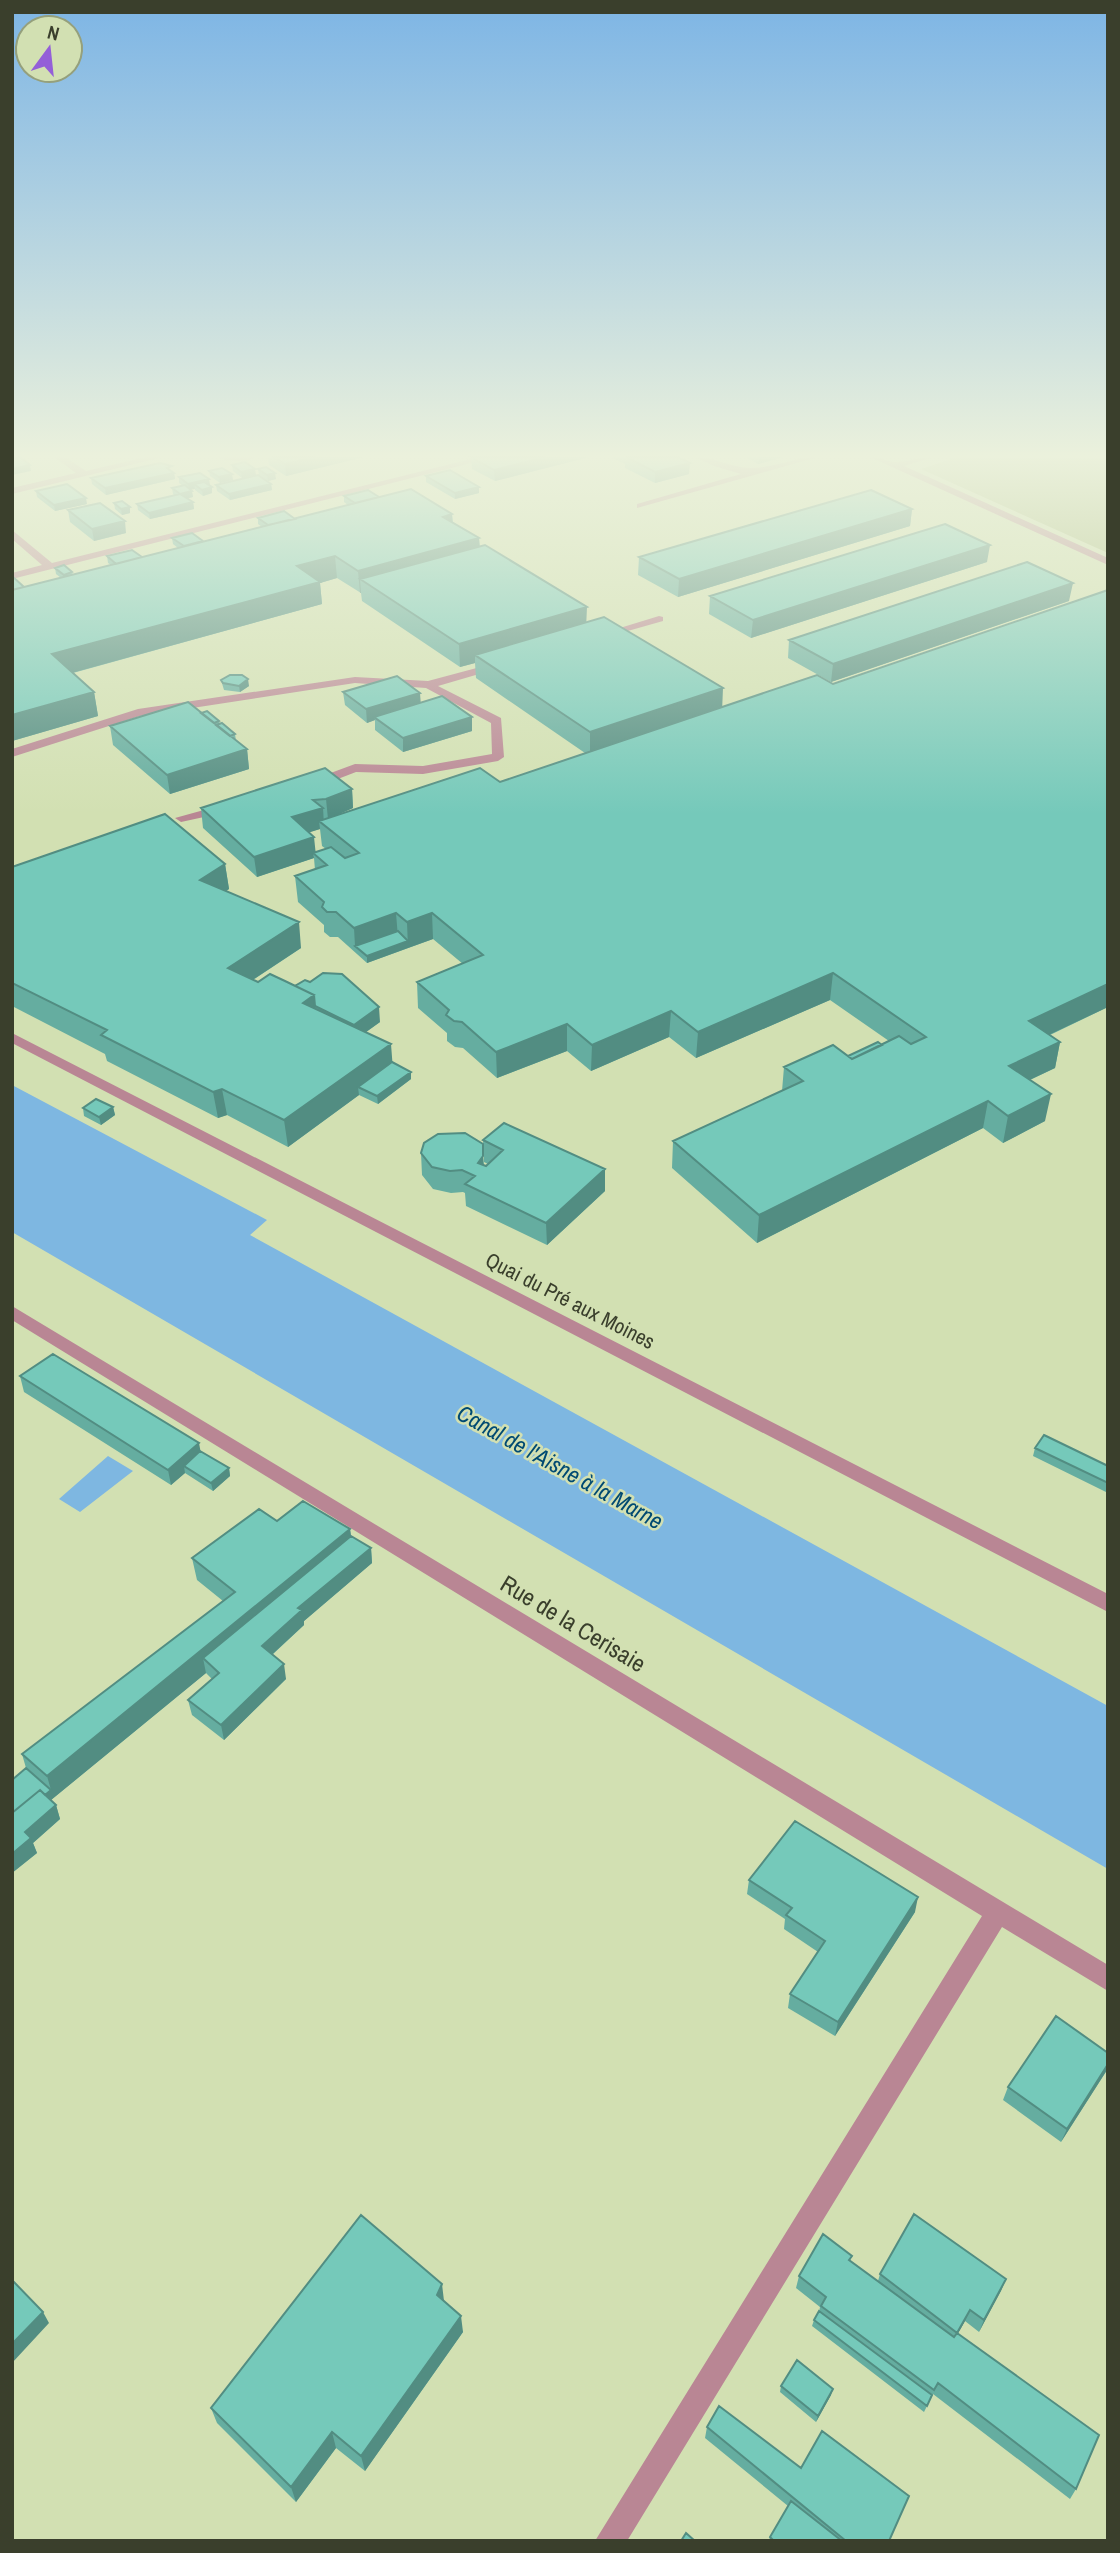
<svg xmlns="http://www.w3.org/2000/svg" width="1120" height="2553" font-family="'Archivo Narrow',sans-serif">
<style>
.green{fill:#adbe83}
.water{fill:#7eb7e1}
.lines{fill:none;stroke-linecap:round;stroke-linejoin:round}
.minor{fill:#b98694;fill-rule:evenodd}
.wall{fill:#65ada0;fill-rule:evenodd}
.shaded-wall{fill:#528d82}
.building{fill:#75c9ba;stroke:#528d82;stroke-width:2}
.labels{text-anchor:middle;stroke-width:5;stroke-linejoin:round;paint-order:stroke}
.street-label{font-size:21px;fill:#3a3f2c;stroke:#d2e0b2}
.water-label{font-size:23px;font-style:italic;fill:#004a72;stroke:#d2e0b2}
.near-street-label{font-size:24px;fill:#3a3f2c;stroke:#d2e0b2}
</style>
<rect width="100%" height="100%" fill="#d2e0b2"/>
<!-- green -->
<path class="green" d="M957,457L1108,459V553L921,469Z"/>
<!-- water -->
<path class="water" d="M12,1085L267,1220L250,1235L1108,1706V1869L12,1232Z
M108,1456L133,1471L80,1512L59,1499Z"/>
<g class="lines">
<!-- minor -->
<path class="minor" d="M54,457H65L86,471L146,457H163L12,494V488L76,473Z
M218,457H256C248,462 226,462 218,457Z
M479,457H495L12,579V573L42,565L12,539V530L52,563Z
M695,457C715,457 731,468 751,468C774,468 795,457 818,457L637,508V504L741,474L714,466Z
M870,457C880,457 890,463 898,462C910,461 920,457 933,457L904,466L1108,558V565Z
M659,616L663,617V621L603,638L597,635Z
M499,662L503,663V667L438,686L501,718L504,757L498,761L423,774L356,772L317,787H309V781L355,764L423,766L492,754L491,723L426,688L355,683L140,716L12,757V749L138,709L355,677L428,681Z
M222,805L228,809L227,812L181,822L175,818Z
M12,1033L1108,1594V1612L12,1043Z
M12,1306L1108,1965V1991L1002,1927L627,2541H595L982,1916L12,1320Z"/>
</g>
<!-- wall -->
<path class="wall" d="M268,457H364L286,476L269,465Z
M471,457H589L495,481L472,469Z
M611,457H678L689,474L655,483L625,468V464Z
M746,457H783L758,464Z
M232,465L256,475L242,478L233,471Z
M258,469L276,479L268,481L259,475Z
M209,471L233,480L220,483L210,476Z
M173,472L174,473L175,479L106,495L92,484L91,478Z
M426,476L479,493L455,499L426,482Z
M179,477L210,485L209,486L212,493L203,496L195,490V489H191L193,497L187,498L193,502L194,509L150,519L138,510L137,504L174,495L173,494L172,488L183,486L179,483Z
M271,484L272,490L230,500L217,491L216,485Z
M36,491L87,504L55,511L37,497Z
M344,496L379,497L452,514L453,522L479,538L480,547L586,622L722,707L833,684L1108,590V1007L1050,1035L1060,1042L1055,1068L1030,1080L1045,1121L1003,1143L983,1128L757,1243L672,1168L673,1141L782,1091L784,1067L848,1056L889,1041L830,1000L696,1058L669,1037L591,1071L567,1051L497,1078L463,1048L455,1047L447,1041V1033L418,1008L417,982L463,964L433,939L367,963L338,937H330L324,932V925L298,902L295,876L315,870L314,858L257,877L203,828L201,808L352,789L353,808L339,814L500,782L585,753L476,678L475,663L460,667L362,601L361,593L337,578L320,583L322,604L73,673L94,692L98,716L12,741V576L24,587L61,578L56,574L55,568L72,572L73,575L111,565L108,563L107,556L142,557L178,548L173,544L172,538L203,542L262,527L258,524V518L295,519L348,505L344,502ZM320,829L322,846L326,849L316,853L309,832Z
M114,503L130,513L122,515L115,509Z
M912,509L910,526L678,597L638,575L639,557Z
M68,510L126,533L94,541L70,522Z
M987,562L751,638L709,614L710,596Z
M1069,601L831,682L788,658L789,640Z
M221,680L249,686L240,692L224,690Z
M343,692L420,693V703L472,731L403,752L375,730V720L367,723L345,705Z
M201,713L219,721L220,724L235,734L236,741L247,749L249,769L170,794L113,745L110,726Z
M225,864L229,889L226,891L301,948L253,980L258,982L295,986L380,1022L366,1032L392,1062L411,1072V1079L378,1104L359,1095L288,1147L227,1115L218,1118L107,1061L105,1054L12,1006V867Z
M113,1107L115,1115L101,1125L84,1116L83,1108Z
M483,1140L605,1191L547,1245L466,1206L465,1193L463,1192L451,1193L433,1189L422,1175L421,1153L483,1156L484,1165L486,1166L488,1164L484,1162Z
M20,1376L200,1451L229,1468L230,1476L213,1491L185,1473L171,1485L24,1392Z
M1035,1448L1108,1466V1489L1106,1492L1033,1456Z
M277,1521L350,1529L351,1536L371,1548L372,1563L304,1621V1625L272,1655L286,1679L224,1740L192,1715L188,1700L212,1679L206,1673L51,1800L56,1805L60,1819L33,1843L37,1853L12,1873V1780L26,1768L22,1754L223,1601L197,1580L192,1558Z
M749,1880L915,1912L835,2036L788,2008L790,1994L818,1952L784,1929L785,1919L747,1894Z
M1107,2070L1061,2142L1003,2100L1008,2087Z
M852,2256L850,2261L878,2281L880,2274L1006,2279L979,2332L965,2321L958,2333L1076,2489L1070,2499L933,2394L924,2412L812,2326L814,2320L819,2312L820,2307L796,2288L799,2276Z
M444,2301L463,2332L365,2471L336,2448L296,2502L217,2423L211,2408Z
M781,2386L831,2395L816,2422L780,2392Z
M707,2427L889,2541H769L770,2537L788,2506L705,2438Z"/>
<!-- shaded-wall -->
<path class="shaded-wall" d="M315,457H364L286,476L285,464Z
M545,457H589L495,481L494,470Z
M761,457H783L758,464L759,458Z
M690,463L689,474L655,483V472Z
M30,465L31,471L12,475V469Z
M255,469L256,475L242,478L241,472Z
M174,473L175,479L106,495L105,488Z
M275,473L276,479L268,481L267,475Z
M232,474L233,480L220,483L219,477Z
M209,479L210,485L199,488L194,484L195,489L189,490L188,484Z
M271,484L272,490L230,500L229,494Z
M212,487V493L203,496L202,490Z
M479,487V493L455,499V493Z
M192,491L193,497L181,500L180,494Z
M86,498L87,504L55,511L54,505Z
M193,502L194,509L150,519L149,513Z
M130,507V513L122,515L121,509Z
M912,509L910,526L678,597L679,579Z
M452,514L453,535L443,517Z
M125,521L126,533L94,541L92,529Z
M479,538L480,560L360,579L361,593H360L358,571Z
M990,545L987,562L751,638L753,620Z
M335,556L337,578L320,583L322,604L57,677L52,654L297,566Z
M1073,583L1069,601L831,682L833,664Z
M587,607L586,629L475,655V663L460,667L459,644Z
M248,679L249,686L240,692L239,686Z
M723,688L722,712L590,757V732Z
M94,692L98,716L12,741V715Z
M420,693L421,706L374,717L375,720L367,723L366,709Z
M472,717V731L403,752V738Z
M247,749L249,769L170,794L167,775Z
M352,789L353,808L328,819L326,799Z
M323,808L324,825L319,821L320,829L295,837L292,817Z
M314,837L316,856L313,853L314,858L257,877L254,857Z
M225,864L229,889L204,905L200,880Z
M396,913L398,938L355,946L354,928Z
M432,913L433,939L408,948L407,922Z
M299,922L301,948L231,994L228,968Z
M408,941V948L367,963V956Z
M833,973L830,1000L696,1058L698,1032Z
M1108,984V1007L1023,1047L1029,1021Z
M314,995L317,1021L303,1003Z
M379,1007L380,1022L355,1040L354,1025Z
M671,1011L669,1037L591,1071L592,1045Z
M567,1024V1051L497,1078L496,1052Z
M1060,1042L1055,1068L1004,1092L1009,1066Z
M391,1044L393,1070L358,1087L359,1095L288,1147L284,1120Z
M411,1072V1079L378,1104L377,1096Z
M222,1089L227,1115L218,1118L213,1092Z
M1051,1094L1045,1121L1003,1143L1008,1116Z
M988,1101L983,1128L757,1243L759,1215Z
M113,1107L115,1115L101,1125L99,1117Z
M483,1156L484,1177L478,1163Z
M605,1169V1191L547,1245L546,1223Z
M199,1443L202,1459L184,1466L185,1473L171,1485L168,1470Z
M229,1468L230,1476L213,1491L211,1483Z
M350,1529L353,1551L203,1658L206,1673L12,1832V1822L51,1790L47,1776Z
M371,1548L372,1563L304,1621V1625L265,1661L262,1646L298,1608Z
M284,1664L286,1679L224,1740L221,1725Z
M56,1805L60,1819L33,1843L37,1853L12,1873V1854L25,1832Z
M918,1897L915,1912L835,2036L838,2022Z
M1108,2064L1107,2070L1061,2142L1067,2129Z
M1006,2279L1001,2291L979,2332L984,2320Z
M442,2284L444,2301L439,2312L437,2295Z
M970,2310L965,2321L952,2344L957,2333Z
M43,2312L49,2323L12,2363V2344Z
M461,2316L463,2332L365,2471L361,2456Z
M833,2389L831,2395L816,2422L818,2416Z
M332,2432L336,2448L296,2502L291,2487Z"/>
<!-- building -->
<path class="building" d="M20,457L30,465L12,469V459Z
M274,457H315L285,464Z
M471,457H545L494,470Z
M626,457H678L690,463L655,472Z
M245,462L255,469L241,472L232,465Z
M160,463L172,466L167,468L174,473L105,488L91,478Z
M266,467L275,473L267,475L258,469Z
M222,468L232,474L219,477L209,471Z
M450,470L479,487L455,493L426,476Z
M200,473L209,479L188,484L179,477Z
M258,475L271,484L229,494L216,485Z
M204,482L212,487L202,490L194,484Z
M67,484L86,498L54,505L36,491Z
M185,485L192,491L180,494L172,488Z
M411,489L452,514L443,517L479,538L358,571L335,556L297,566L320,582L52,654L94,692L12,715V590Z
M368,490L379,497L355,503L344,496Z
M871,490L912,509L679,579L639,557Z
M180,494L193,502L149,513L137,504Z
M122,501L130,507L121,509L114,503Z
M100,503L125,521L92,529L68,510Z
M284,511L295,519L268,525L258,518Z
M945,524L990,545L753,620L710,596Z
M192,533L203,541L184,546L172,538Z
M485,545L587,607L459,644L360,579Z
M132,550L142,557L116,564L107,556Z
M1027,562L1073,583L833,664L789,640Z
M64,565L72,572L64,575L55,568Z
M12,576L24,587L12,590Z
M1108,590V984L1029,1021L1060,1042L1009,1066L1051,1094L1008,1116L988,1101L759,1215L673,1141L803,1081L784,1067L833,1045L852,1059L899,1036L911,1044L926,1037L833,973L698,1032L671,1011L592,1045L567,1024L496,1052L462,1022L454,1021L446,1015L449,1010L417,982L483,955L432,913L407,922L396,913L354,928L336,912H327L322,907L324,902L295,876L327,865L313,853L331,847L345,858L359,853L319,821L480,768L500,782L817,675L833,684Z
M604,617L723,688L590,732L475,655Z
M230,675H242L248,679L239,686L223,683L221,680Z
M397,676L420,693L366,709L343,692Z
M442,696L472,717L403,738L374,717Z
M188,702L247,749L167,775L110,726Z
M207,711L219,721L214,723L201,713Z
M222,723L235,734L230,736L216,725Z
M325,768L352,789L326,799L313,800L323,808L292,817L314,837L254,857L201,808Z
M165,814L225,864L200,880L299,922L228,968L258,982L270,974L285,981L314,995L303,1003L391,1044L284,1120L222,1089L213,1092L101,1035L107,1030L12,983V867Z
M398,931L408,941L367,956L355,946Z
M323,973L342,974L379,1007L354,1025L315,1006L314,995L295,986L305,980L310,982Z
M878,1042L882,1045L852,1059L848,1056Z
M392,1062L411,1072L377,1096L358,1087Z
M96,1099L113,1107L99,1117L83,1108Z
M504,1123L605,1169L546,1223L465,1184L475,1176L462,1170L450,1171L432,1167L421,1153L424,1143L438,1134L465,1133L483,1144V1156L478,1163L486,1166L503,1150L483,1140Z
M53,1354L199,1443L168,1470L20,1376Z
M1044,1435L1108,1466V1483L1035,1448Z
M200,1451L229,1468L211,1483L184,1466Z
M303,1501L350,1529L47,1776L22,1754L235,1592L192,1558L259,1509L277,1521Z
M351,1536L371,1548L298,1608L302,1610L262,1646L284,1664L221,1725L188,1700L219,1673L203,1658Z
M26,1768L51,1790L45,1795L40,1790L12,1813V1780Z
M40,1790L56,1805L25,1832L31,1838L12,1854V1813Z
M795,1821L918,1897L838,2022L790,1994L825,1941L786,1915L792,1908L749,1880Z
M1056,2016L1108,2053V2064L1067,2129L1008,2087Z
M914,2214L1006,2279L984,2320L970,2310L957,2333L1099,2435L1076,2489L938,2383L934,2390L821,2306L826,2297L799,2276L823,2234L852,2256L849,2260L954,2337L957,2333L880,2274Z
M361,2215L442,2284L437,2295L461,2316L361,2456L332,2432L291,2487L211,2408Z
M12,2280L43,2312L12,2344Z
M819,2311L932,2395L927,2406L814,2320Z
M797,2360L833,2389L818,2416L781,2386Z
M719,2406L801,2468L822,2431L909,2496L889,2541H846L707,2427Z
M791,2501L842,2541H774L770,2537Z
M686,2533L695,2541H681Z"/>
<!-- sky -->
<linearGradient id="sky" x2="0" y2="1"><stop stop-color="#7db5e5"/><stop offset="0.56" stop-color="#ebf1dc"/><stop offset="1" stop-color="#ebf1dc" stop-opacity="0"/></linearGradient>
<rect width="1120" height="814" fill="url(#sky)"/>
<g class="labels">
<!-- street labels -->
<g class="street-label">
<text transform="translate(570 1301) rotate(27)" y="7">Quai du Pré aux Moines</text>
</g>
<!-- water labels -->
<g class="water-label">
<text transform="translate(560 1467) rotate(29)" y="8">Canal de l'Aisne à la Marne</text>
</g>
<!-- near-street labels -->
<g class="near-street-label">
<text transform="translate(573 1624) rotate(31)" y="8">Rue de la Cerisaie</text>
</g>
</g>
<!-- border -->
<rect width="1120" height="2553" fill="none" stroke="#3a3f2c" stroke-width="28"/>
<!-- north arrow -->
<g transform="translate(49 49) rotate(15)"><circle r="33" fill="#d2e0b2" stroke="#95a07c" stroke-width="2"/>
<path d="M0-5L12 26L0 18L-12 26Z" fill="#945fd8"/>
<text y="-10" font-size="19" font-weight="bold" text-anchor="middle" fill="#3a3f2c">N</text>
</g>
</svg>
